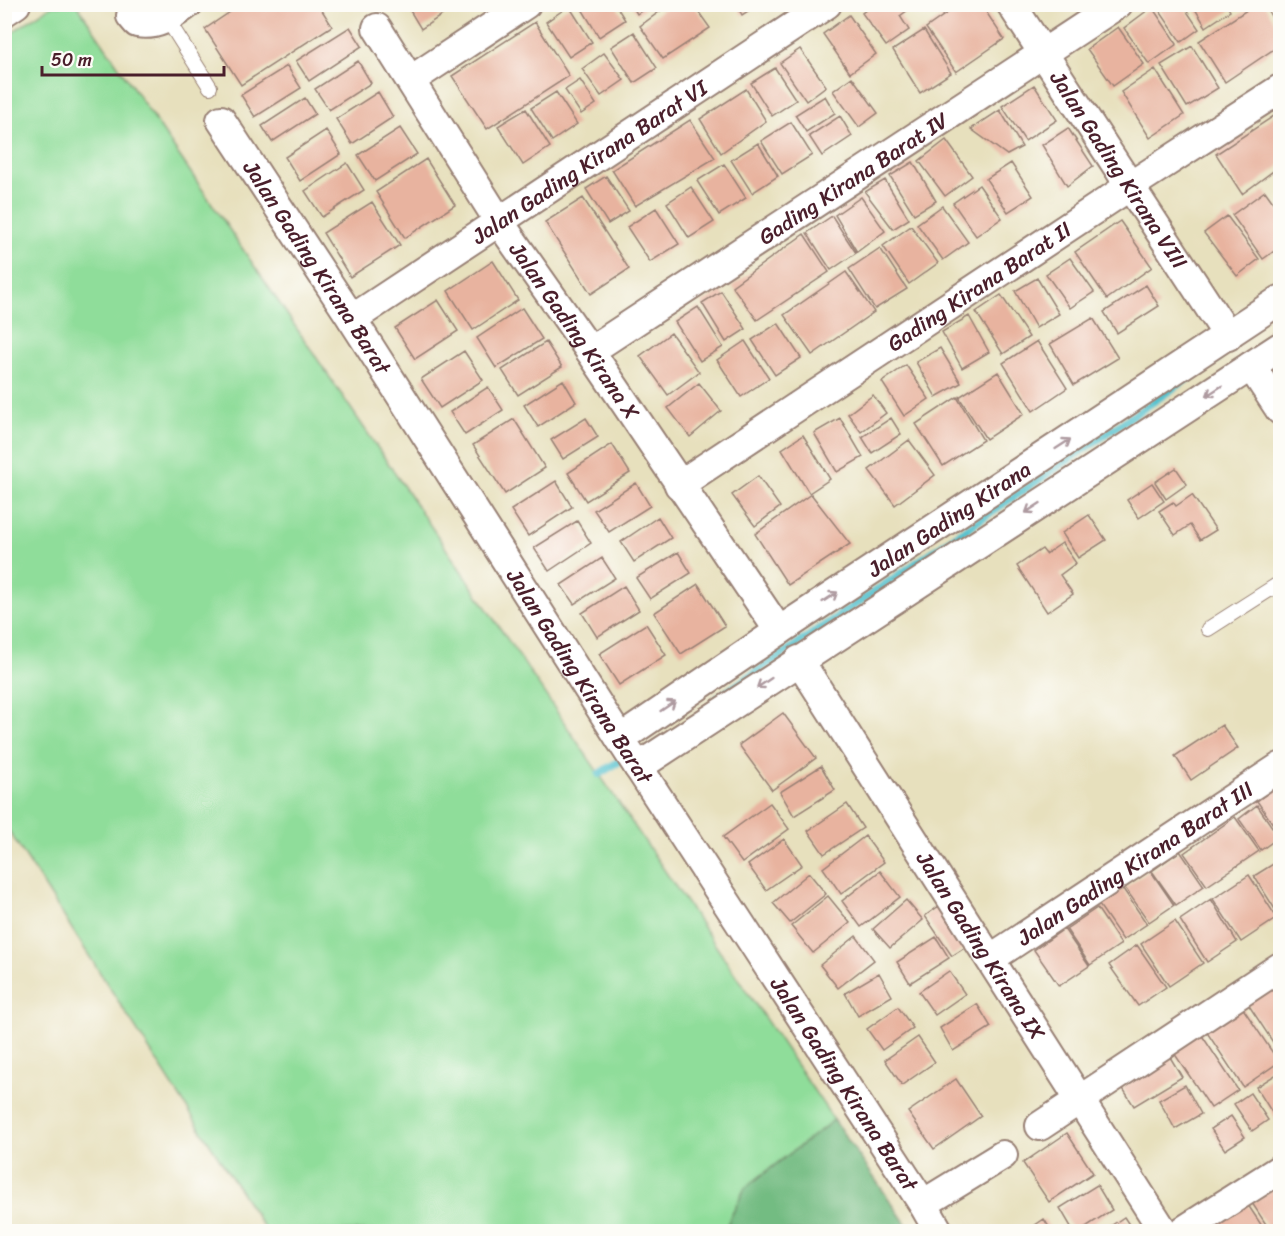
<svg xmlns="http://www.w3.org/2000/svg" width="1285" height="1236" font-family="Sriracha,sans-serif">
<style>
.green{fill:#8fdd9a;stroke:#6c7e62;stroke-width:1.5}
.forest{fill:#73bc82;stroke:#5e6e56;stroke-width:1.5}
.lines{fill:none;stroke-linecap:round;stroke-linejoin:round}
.stream{stroke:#56c2cf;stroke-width:8}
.building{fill:#e8b39f}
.service-casing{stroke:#988074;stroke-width:16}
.minor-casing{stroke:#988074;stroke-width:32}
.service{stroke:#fff;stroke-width:14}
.minor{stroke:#fff;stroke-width:28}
.oneway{stroke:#ae9aa0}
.labels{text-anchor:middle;stroke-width:5;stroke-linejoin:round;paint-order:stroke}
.street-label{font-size:22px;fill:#4a1f2b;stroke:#fdfcf7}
</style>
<rect width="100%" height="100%" fill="#fdfcf7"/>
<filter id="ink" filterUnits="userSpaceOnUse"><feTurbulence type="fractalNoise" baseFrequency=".0167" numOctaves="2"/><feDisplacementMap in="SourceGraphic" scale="12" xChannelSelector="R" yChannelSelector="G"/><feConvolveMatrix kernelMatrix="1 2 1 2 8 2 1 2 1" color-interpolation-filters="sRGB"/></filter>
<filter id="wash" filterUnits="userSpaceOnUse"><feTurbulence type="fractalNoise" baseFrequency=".008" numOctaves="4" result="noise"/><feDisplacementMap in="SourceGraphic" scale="24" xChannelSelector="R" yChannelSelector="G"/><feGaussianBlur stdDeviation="1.35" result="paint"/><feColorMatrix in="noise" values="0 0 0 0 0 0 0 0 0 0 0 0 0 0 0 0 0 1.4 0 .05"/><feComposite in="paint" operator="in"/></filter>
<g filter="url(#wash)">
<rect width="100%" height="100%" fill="#e7e0bd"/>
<!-- green -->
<path class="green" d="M53,5H77L834,1120L745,1188L724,1231H266L5,825V37Z"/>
<!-- forest -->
<path class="forest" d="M834,1120L911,1231H724L745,1188Z"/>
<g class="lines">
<!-- stream -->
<path class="stream" d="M718,698L1219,357
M599,774L626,757"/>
</g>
<g id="blocks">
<!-- building -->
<path class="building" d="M242,4H318L332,26L241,85L205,29Z
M406,4H459L421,29Z
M579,4H615L625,20L599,37Z
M631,4H651L637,14Z
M670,4H693L710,28L663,59L640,26Z
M736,4H759L742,15Z
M874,4H916L900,16L909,30L886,46L862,13Z
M960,4H981L1004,39L956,72L926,28Z
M1161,4H1182L1199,29L1181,42L1157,7Z
M1192,4H1226L1230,11L1206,27Z
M1256,4H1264L1280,31V45L1225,82L1199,41Z
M1271,4H1280V19Z
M569,6L592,42L569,57L546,22Z
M1152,7L1177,44L1149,64L1124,28Z
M849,15L876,54L850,73L823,34Z
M535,22L569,76L487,129L452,76Z
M350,27L362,46L309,81L296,61Z
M1118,27L1144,64L1113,86L1087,49Z
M924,30L951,73L920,93L893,50Z
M634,32L657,68L634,83L611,47Z
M1192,46L1218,88L1187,107L1161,65Z
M800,49L826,86L806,101L780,63Z
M604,53L624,80L601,96L582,69Z
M358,61L371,83L329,110L315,89Z
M287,66L301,88L255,117L241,95Z
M775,68L796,100L772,116L751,83Z
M1155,69L1184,115L1150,138L1121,92Z
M852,77L878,113L859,127L833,91Z
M580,80L596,104L581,114L565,90Z
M1034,85L1057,120L1025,141L1002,106Z
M746,89L766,121L721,153L700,119Z
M378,92L393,117L352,144L336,119Z
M556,92L577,124L552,141L531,108Z
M825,96L835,113L806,132L795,115Z
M305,98L315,114L272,142L262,126Z
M526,109L550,147L523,165L498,126Z
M1000,110L1022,147L1007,155L971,129Z
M1280,112V166L1242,194L1216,154Z
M840,116L852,136L822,156L809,136Z
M690,120L715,158L635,206L612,170Z
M791,122L812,155L782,174L761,141Z
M400,128L417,154L375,181L358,155Z
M1068,128L1093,166L1067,186L1042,145Z
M326,130L341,154L300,181L285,157Z
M946,140L972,176L945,196L919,161Z
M758,143L778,176L752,193L731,160Z
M426,159L455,205L405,238L376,192Z
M913,162L936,201L914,214L890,176Z
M347,163L364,190L322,217L305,191Z
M1011,163L1033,196L1008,212L986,179Z
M724,164L746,198L719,215L697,181Z
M606,176L629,211L608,224L586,189Z
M885,180L909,219L893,229L865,192Z
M979,185L1002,218L976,236L953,203Z
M691,187L714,222L689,238L667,203Z
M1265,191L1280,212V247L1263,259L1232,215Z
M861,197L885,231L857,252L835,215Z
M583,198L629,269L591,294L545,222Z
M372,202L400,245L350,277L323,233Z
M942,206L968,242L943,260L917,224Z
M656,208L679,244L650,262L627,227Z
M832,216L856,253L831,270L807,233Z
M1227,216L1259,259L1237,276L1204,233Z
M1120,221L1152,267L1107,299L1075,252Z
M911,226L938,263L909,284L883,246Z
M804,234L829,272L757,320L732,286Z
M880,248L907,289L875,309L849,269Z
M1070,258L1094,292L1070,308L1046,274Z
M493,261L518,300L473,330L448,291Z
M846,272L874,312L812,355L784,315Z
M1037,278L1059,314L1036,328L1015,291Z
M1146,285L1159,306L1117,333L1104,312Z
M721,291L746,329L726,342L702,303Z
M1001,295L1029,337L1003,354L976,312Z
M438,300L458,331L415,359L395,328Z
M698,307L723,347L700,361L675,322Z
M522,308L542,339L496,368L477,338Z
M969,316L989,352L962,368L942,332Z
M1093,318L1118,358L1074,385L1050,344Z
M778,323L801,358L775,375L752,340Z
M671,333L699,372L668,395L640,356Z
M745,341L769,378L741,397L717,360Z
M1037,341L1067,388L1033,411L1003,363Z
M546,342L562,367L518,395L502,370Z
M940,348L961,383L936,397L916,362Z
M464,351L483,380L440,408L421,379Z
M906,365L929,399L904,416L882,382Z
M998,372L1024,414L986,439L959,397Z
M563,380L576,402L538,427L524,405Z
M699,383L721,411L690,437L668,408Z
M488,387L503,410L465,435L450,412Z
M873,395L886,413L861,432L848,414Z
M957,397L983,440L943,466L916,424Z
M586,418L598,437L563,459L551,440Z
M840,418L863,457L837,472L814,433Z
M891,418L901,434L872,453L862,437Z
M514,419L545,468L505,494L473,445Z
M803,435L830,479L809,493L782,449Z
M909,440L935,475L895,505L869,470Z
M612,444L630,473L586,501L568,473Z
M1176,468L1187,484L1166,499L1155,482Z
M758,476L780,507L755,526L732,495Z
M556,481L572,507L528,536L511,510Z
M636,483L650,506L609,532L594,510Z
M1152,483L1164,501L1139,518L1127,500Z
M811,494L850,544L788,585L755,534Z
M1192,495L1216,530L1200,540L1190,525L1175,535L1159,511L1173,502L1176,506Z
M1089,515L1106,540L1078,558L1062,533Z
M658,517L671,538L634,562L621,542Z
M577,521L591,543L549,571L534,548Z
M1062,543L1076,563L1060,575L1073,594L1047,612L1017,566L1042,549L1046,554Z
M678,552L691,573L650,599L636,578Z
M602,558L615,578L574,604L561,585Z
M698,584L725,626L681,654L654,613Z
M624,586L639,610L597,637L582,613Z
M646,624L666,655L619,685L599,654Z
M783,713L816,758L772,790L739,745Z
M1222,725L1238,748L1191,780L1175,756Z
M821,766L835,790L794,816L780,792Z
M1280,784V834L1257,801Z
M770,803L789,829L742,863L723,837Z
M847,804L863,828L824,854L808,831Z
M1257,805L1279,837L1261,850L1239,819Z
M1235,817L1259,851L1207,886L1184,853Z
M865,836L884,862L841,894L823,868Z
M784,839L802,865L766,890L748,865Z
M1180,851L1204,886L1176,905L1152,871Z
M1278,861L1280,864V912L1278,914L1254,876Z
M1150,870L1174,905L1149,922L1125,888Z
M880,871L900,897L861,927L842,901Z
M809,873L826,894L790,923L773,903Z
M1249,875L1277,918L1241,942L1213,899Z
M1123,889L1147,924L1123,940L1099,905Z
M828,896L850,923L813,953L791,926Z
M1211,899L1237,942L1207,962L1180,920Z
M906,900L923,920L890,948L873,929Z
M939,906L966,947L952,956L925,916Z
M1097,908L1121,944L1090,965L1066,929Z
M1175,921L1203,963L1169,986L1141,944Z
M1064,929L1089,966L1059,986L1034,950Z
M856,936L874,960L838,988L820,965Z
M936,937L949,958L910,983L897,962Z
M1137,945L1166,987L1138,1006L1109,965Z
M949,971L965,994L935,1015L919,992Z
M879,973L892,996L858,1016L845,993Z
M1271,984L1280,998V1053L1246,1001Z
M977,1004L991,1027L953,1051L940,1028Z
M1240,1004L1279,1062L1243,1087L1204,1028Z
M898,1007L913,1028L882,1050L867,1029Z
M1199,1031L1238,1090L1211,1108L1172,1050Z
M918,1037L935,1062L902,1085L885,1060Z
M1170,1057L1182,1077L1134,1106L1122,1087Z
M1280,1072V1116L1276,1119L1256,1087Z
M956,1079L981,1116L934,1149L908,1112Z
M1185,1085L1201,1114L1175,1129L1159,1100Z
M1250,1093L1268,1120L1252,1131L1234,1104Z
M1231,1116L1245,1137L1225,1150L1211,1129Z
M1067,1133L1093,1173L1049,1202L1023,1163Z
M1097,1185L1112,1210L1078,1232H1074L1060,1208Z
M1279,1185L1280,1187V1232H1271L1252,1203Z
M1246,1202L1266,1232H1219L1214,1224Z
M1124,1217L1134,1232H1102Z
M1044,1219L1052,1232H1025Z"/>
</g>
</g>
<g filter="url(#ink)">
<use href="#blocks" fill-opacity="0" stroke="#988074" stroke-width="1.5"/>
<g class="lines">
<defs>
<path id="service" d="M167,19L210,87
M1208,629L1280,583"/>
<g id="minor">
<path d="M134,4L131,16L137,23C158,27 171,16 188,4"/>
<path id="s1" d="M1011,4L1228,336"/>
<path d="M4,12L16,4"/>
<path id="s2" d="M377,28L500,223L590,351L779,631"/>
<path d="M411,80L526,4"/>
<path id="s3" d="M221,120L352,319L620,739L923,1204L939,1232"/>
<path id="s4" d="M352,319L827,4"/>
<path id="s5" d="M590,351L1118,4"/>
<path d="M1251,366L1280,410"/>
<path id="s6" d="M679,485L1130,186L1280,89"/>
<path id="s7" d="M799,660L1164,1232"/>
<path id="s8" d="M620,739L779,631L1280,300"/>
<path d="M638,767L1280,347"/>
<path id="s9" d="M990,959L1280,767"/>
<path d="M1040,1126L1280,967"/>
<path d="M923,1204L1003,1155"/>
<path d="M1181,1232L1280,1169"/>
</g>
</defs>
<!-- service casing -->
<use href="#service" class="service-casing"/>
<!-- minor casing -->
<use href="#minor" class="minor-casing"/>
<!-- service -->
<use href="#service" class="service"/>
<!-- minor -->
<use href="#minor" class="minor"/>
</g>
<!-- one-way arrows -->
<defs><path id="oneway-shaft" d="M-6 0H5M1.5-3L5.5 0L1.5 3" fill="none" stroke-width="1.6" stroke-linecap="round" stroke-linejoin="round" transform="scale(1.5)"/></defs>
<g class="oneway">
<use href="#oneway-shaft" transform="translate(1214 391) rotate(147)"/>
<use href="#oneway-shaft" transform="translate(1063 444) rotate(-33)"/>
<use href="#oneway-shaft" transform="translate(1033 508) rotate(147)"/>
<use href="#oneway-shaft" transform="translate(830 597) rotate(-33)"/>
<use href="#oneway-shaft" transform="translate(764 683) rotate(146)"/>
<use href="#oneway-shaft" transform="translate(668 706) rotate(-34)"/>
</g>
</g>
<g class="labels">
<!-- street labels -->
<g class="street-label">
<text dy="8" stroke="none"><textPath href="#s4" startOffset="285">Jalan Gading Kirana Barat VI</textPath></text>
<text dy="8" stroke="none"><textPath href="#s1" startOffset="198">Jalan Gading Kirana VIII</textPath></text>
<text dy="8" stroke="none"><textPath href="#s5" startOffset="315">Gading Kirana Barat IV</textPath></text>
<text dy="8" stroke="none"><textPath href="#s3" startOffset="176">Jalan Gading Kirana Barat</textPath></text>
<text dy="8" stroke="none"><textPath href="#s6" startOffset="360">Gading Kirana Barat II</textPath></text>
<text dy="8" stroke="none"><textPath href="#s2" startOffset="362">Jalan Gading Kirana X</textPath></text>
<text dy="8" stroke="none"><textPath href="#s8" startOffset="396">Jalan Gading Kirana</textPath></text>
<text dy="8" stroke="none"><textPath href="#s3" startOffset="662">Jalan Gading Kirana Barat</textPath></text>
<text dy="8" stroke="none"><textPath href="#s9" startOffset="174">Jalan Gading Kirana Barat III</textPath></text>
<text dy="8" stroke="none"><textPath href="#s7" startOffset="339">Jalan Gading Kirana IX</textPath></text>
<text dy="8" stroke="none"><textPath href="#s3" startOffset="1148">Jalan Gading Kirana Barat</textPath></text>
</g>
</g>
<!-- margin -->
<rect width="1285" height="1236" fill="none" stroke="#fdfcf7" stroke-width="24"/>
<!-- scale -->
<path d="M42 66v9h182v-9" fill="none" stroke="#4a1f2b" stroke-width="3"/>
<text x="51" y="66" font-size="18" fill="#4a1f2b" stroke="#fdfcf7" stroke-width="4.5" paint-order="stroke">50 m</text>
</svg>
